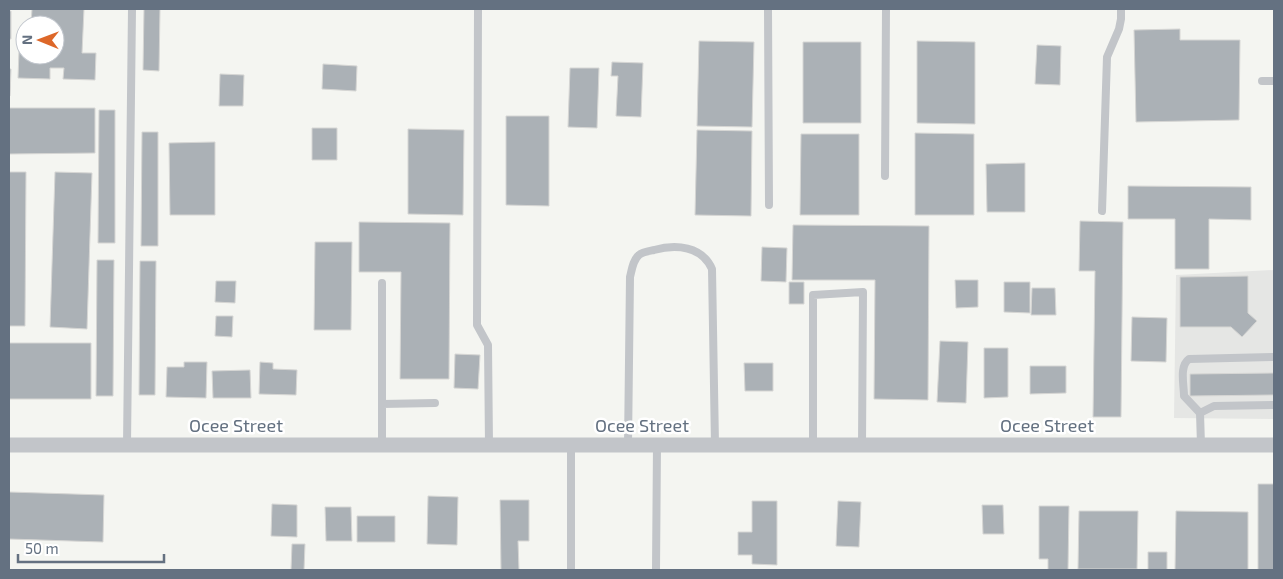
<svg xmlns="http://www.w3.org/2000/svg" width="1283" height="579" font-family="'Exo 2',sans-serif">
<style>
.built{fill:#e5e6e4}
.building{fill:#abb1b6;stroke:#d6d6d4}
.lines{fill:none;stroke-linecap:round;stroke-linejoin:round}
.lane{stroke:#c2c5c9;stroke-width:8}
.street{stroke:#c2c5c9;stroke-width:15}
.labels{text-anchor:middle;stroke-width:5;stroke-linejoin:round;paint-order:stroke}
.street-label{font-size:18px;fill:#647181;stroke:#fff}
</style>
<rect width="100%" height="100%" fill="#f4f5f1"/>
<!-- built -->
<path class="built" d="M1274,270V419L1174,418L1176,275Z"/>
<!-- building -->
<path class="building" d="M32,9H84L82,53H96L95,80L63,79L64,68H50V79L18,78L19,51L25,52V55H55V25H31Z
M144,9H160L159,71L143,70Z
M9,11H11V39H9Z
M1180,29V40H1240L1239,120L1136,122L1134,30Z
M699,41L754,42L752,127L697,126Z
M917,41L975,42V124L917,123Z
M803,42H861V123H803Z
M1037,45L1061,46L1060,85L1035,84Z
M612,62L643,63L641,117L616,116L618,76H611Z
M323,64L357,66L356,91L322,89Z
M570,68H599L597,128L568,127Z
M9,69H11L10,96H9Z
M220,74L244,75L243,106H219Z
M9,108H95V153L9,154Z
M99,110H115V243H98Z
M506,116H549V206L506,205Z
M312,128H337V160H312Z
M408,129L464,130L463,215L408,214Z
M697,130L752,131L751,216L695,215Z
M142,132H158V246H141Z
M915,133L974,134V215H915Z
M801,134H859V215H800Z
M215,142V215H170L169,143Z
M1025,163V212H987L986,164Z
M9,172H26L25,326H9Z
M55,172L92,173L87,329L50,327Z
M1128,186L1251,187V220L1209,219V269H1175V219H1128Z
M1080,221L1123,222L1121,417H1093L1095,271H1079Z
M359,222L450,223L449,379H400L401,272H359Z
M793,225L929,226L928,400L874,399L875,280H792Z
M315,242H352L351,330H314Z
M762,247L787,248L786,282L761,281Z
M97,260H114L113,396H96Z
M140,261H156L155,395H139Z
M1248,276V313L1257,321L1242,337L1231,327H1180V277Z
M955,280H978V307L956,308Z
M216,281H236L235,303L215,302Z
M789,282H804V304H789Z
M1004,282H1030V313L1004,312Z
M1032,288H1055L1056,315H1031Z
M216,316H233L232,337L215,336Z
M1132,317L1167,318L1166,362L1131,361Z
M940,341L968,342L966,403L937,402Z
M9,343H91V399H9Z
M984,348H1008V397L984,398Z
M455,354L480,355L478,389L454,388Z
M184,362H207L206,398L166,397L167,367H184Z
M260,362L273,363V369L297,370L296,395L259,394Z
M744,363H773V391H745Z
M1030,366H1066V393L1030,394Z
M250,370L251,398H213L212,371Z
M1274,373V395L1190,396V374Z
M1258,484H1274V570H1258Z
M9,492L104,495L103,542L9,539Z
M428,496L458,497L457,545L427,544Z
M500,500H529V541H518L519,570H501Z
M752,501H777V565L752,564V555H738V532H752Z
M838,501L861,502L859,547L836,546Z
M272,504L297,505V537L271,536Z
M982,505H1003L1004,534H983Z
M1039,506H1069L1068,570H1048V559H1039Z
M325,507H351L352,541H326Z
M1079,511H1138L1137,569H1078Z
M1176,511L1248,512V570H1175Z
M357,516H395V542H357Z
M292,544H305L304,570H291Z
M1148,552H1167V570H1148Z"/>
<g class="lines">
<!-- lane -->
<path class="lane" d="M478,9L477,325L488,345L489,445
M768,9L769,205
M1262,81H1274
M885,176L886,9
M1102,211L1107,57L1119,29L1121,19V9
M382,404L435,403
M1200,413L1214,406L1274,405
M127,445L132,9
M382,445V283
M571,445V570
M628,445L630,277C632,269 633,260 639,255C642,252 649,251 654,250C676,244 702,246 712,269L715,445
M813,445V295L863,292L862,444
M1201,445L1200,413L1184,396C1184,385 1179,366 1189,359L1274,357
M656,570L657,445"/>
<!-- street -->
<path class="street" d="M9,445H1274"/>
</g>
<g class="labels">
<!-- street labels -->
<g class="street-label">
<text x="236" y="432">Ocee Street</text>
<text x="642" y="432">Ocee Street</text>
<text x="1047" y="432">Ocee Street</text>
</g>
</g>
<!-- border -->
<rect width="1283" height="579" fill="none" stroke="#647181" stroke-width="20"/>
<!-- north arrow -->
<g transform="translate(40 40) rotate(271)"><circle r="24" fill="#ffffff" stroke="#c1c6cd"/>
<path d="M0-4L9 19L0 12L-9 19Z" fill="#dd6729"/>
<text y="-8" font-size="14" font-weight="bold" text-anchor="middle" fill="#647181">N</text>
</g>
<!-- scale -->
<path d="M18 554v8h146v-8" fill="none" stroke="#647181" stroke-width="2.5"/>
<text x="25" y="554" font-size="15" fill="#647181" stroke="#ffffff" stroke-width="4" paint-order="stroke">50 m</text>
</svg>
